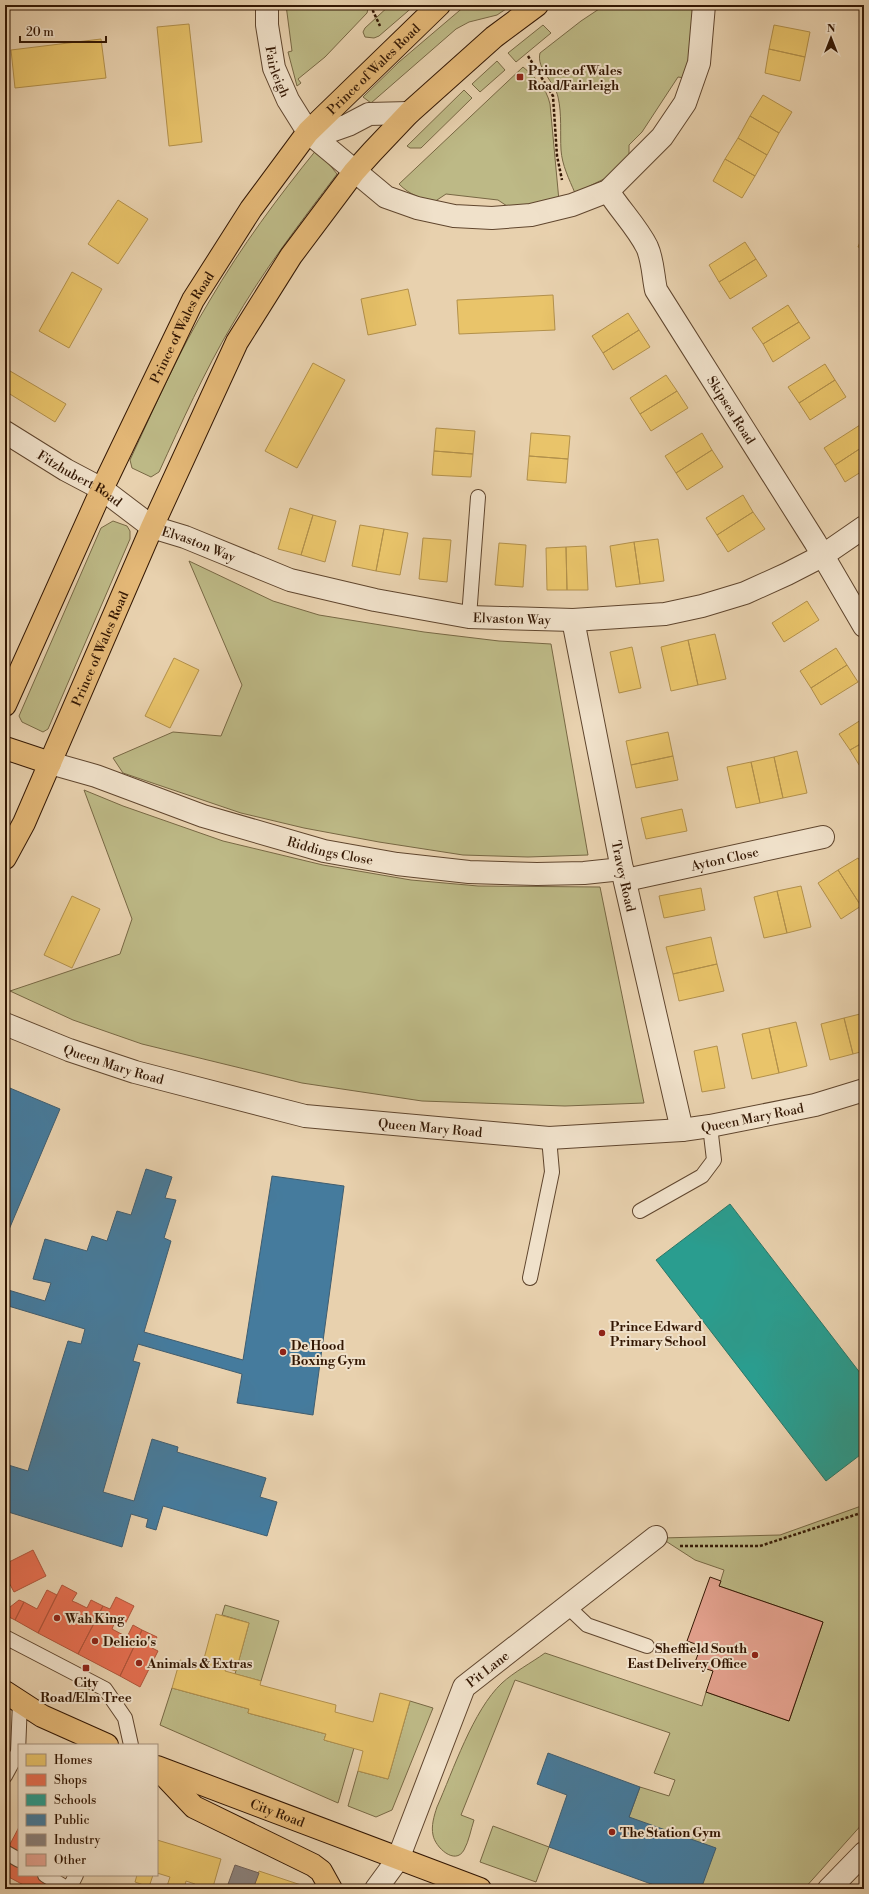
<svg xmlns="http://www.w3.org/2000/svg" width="869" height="1894" font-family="'Libre Bodoni',serif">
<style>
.green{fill:#bdb986;stroke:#786844}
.homes{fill:#e9c46a;stroke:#b2904b}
.shops{fill:#e76f51;stroke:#b1553a}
.schools{fill:#2a9d8f;stroke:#2d7565}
.public{fill:#457b9d;stroke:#405d6f}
.industry{fill:#8a817c;stroke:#706158}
.building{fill:#e4a28f;stroke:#331703}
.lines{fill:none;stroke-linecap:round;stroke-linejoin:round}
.service-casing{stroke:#60462e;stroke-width:16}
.minor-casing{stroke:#60462e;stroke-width:24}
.primary-casing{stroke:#331703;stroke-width:24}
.trunk-casing{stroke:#331703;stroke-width:24}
.path{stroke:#331703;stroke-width:2.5;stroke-dasharray:3 2;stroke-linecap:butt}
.service{stroke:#f0e1ca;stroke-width:14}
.minor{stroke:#f0e1ca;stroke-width:22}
.primary{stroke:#e4b877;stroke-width:22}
.trunk{stroke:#e4b877;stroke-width:22}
.poi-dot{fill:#8f2418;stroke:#f0e1ca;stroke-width:1.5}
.labels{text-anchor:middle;stroke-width:4;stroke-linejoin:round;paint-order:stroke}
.street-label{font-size:13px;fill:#331703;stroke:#f0e1ca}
.poi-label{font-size:13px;font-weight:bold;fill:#331703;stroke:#f0e1ca;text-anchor:start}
</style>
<rect width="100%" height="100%" fill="#e8d1ae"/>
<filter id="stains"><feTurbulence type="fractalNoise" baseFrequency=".005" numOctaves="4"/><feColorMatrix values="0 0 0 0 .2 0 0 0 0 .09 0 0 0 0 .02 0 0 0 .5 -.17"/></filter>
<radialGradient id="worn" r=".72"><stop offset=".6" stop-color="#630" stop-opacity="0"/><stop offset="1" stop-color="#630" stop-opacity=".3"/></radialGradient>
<!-- green -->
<path class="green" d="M286,5H369L367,13L325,57L298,79L301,83L297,86L288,52L292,51Z
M390,5H415L379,36L374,38L365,37L363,32L365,28Z
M466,5H512L497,15L469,22L456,29L371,103L363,97L399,62Z
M605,5H698L693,48L685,78L678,77L642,132L629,145V160L604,179L575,193C569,179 562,165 561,150C560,133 562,114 558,97C555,82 536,69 540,53L581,21Z
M543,25L551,33L516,62L508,53Z
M497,61L505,70L480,92L472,84Z
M523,67C536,78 546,87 550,104L559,201L507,210V206L498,200L446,194L434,202C420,198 410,195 399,184Z
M464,90L472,98L421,148H410L407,146Z
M317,149L337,174C300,223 262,272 232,325C204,372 182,422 159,472L151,477L132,468L130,460C155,406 179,351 210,300C241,247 278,197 317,149Z
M113,521L127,526L130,531V539L48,729L43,732L22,722L19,716L101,528Z
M189,561L273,601L319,615L424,632L499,641L551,644L588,855L528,857L463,855L379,842L304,828L241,813L123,773L113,758L173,732L221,736L242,685Z
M84,790L123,806L223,841L323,865L411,880L478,886L600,887L644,1103L565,1106L422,1101L302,1083L142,1044L73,1020L10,991L120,954L132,919Z
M864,1505V1822L804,1889H701L629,1817L640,1787L669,1796L675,1780L654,1773L670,1733L515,1680L461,1815L474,1820C471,1829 469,1841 464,1850C455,1866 435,1847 433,1835C431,1826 434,1816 437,1807C453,1771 473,1710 502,1683C514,1672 531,1663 545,1653L702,1706L706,1692L789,1721L823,1622L719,1586L724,1570L695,1560L661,1538L780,1535Z
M225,1605L279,1621L261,1681L235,1674L249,1623L222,1615Z
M172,1688L249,1709L248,1713L326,1734L324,1740L354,1748L338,1803L160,1725Z
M410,1701L433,1708L392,1810L376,1817L348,1806L358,1771L388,1779Z
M493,1826L549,1847L536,1882L480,1862Z"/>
<!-- homes -->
<path class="homes" d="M189,24L202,142L169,146L157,27Z
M774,25L810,32L805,57L769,49Z
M101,39L106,78L15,88L11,50Z
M769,49L805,57L800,81L765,73Z
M763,95L792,112L779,133L750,116Z
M750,116L779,133L767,155L738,138Z
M738,138L767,155L755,176L725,159Z
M725,159L755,176L742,198L713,181Z
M118,200L148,219L118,264L88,244Z
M864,232V249L858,247Z
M745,242L756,259L719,282L709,265Z
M756,259L767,276L730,299L719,282Z
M72,272L102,289L69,348L39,331Z
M408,289L416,325L368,335L361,299Z
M553,295L555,330L459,334L457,300Z
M788,305L799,322L763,344L752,328Z
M628,313L639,330L603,353L592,336Z
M799,322L810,338L773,362L763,344Z
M639,330L650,347L613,370L603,353Z
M313,363L345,380L297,468L265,451Z
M825,364L835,380L799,403L788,387Z
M5,368L66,404L55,422L5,391Z
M666,375L677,391L640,414L630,398Z
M835,380L846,397L810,420L799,403Z
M677,391L688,408L651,431L640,414Z
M860,425L864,431V446L835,465L824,448Z
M436,428L475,431L473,454L434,451Z
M531,433L570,436L568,459L529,456Z
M702,433L712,450L676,473L665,456Z
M864,446V470L845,482L835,465Z
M712,450L723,467L687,490L676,473Z
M434,451L473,454L471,477L432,475Z
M529,456L568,459L566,483L527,480Z
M743,495L753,512L717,535L706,518Z
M290,508L313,515L301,555L278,549Z
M753,512L765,529L728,552L717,535Z
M313,515L336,521L325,562L301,555Z
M360,525L384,529L376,571L352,566Z
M384,529L408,533L400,575L376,571Z
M423,538L451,540L447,582L419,579Z
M658,539L664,581L640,584L634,542Z
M634,542L640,584L616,587L610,546Z
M499,543L526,545L523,587L495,585Z
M586,546L588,590H567L566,547Z
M566,547L567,590H547L546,548Z
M807,601L819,620L784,642L772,623Z
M715,634L726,679L698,685L688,640Z
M688,640L698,685L671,691L661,647Z
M632,647L641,688L619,693L610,652Z
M836,648L847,665L811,688L800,671Z
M174,658L199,670L170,728L145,716Z
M847,665L858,682L821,705L811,688Z
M864,718V742L850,750L839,734Z
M668,732L673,756L631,765L626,741Z
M864,742V766L861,768L850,750Z
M797,751L807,793L783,798L774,757Z
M673,756L678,780L636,788L631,765Z
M774,757L783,798L760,803L751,762Z
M751,762L760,803L736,808L727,767Z
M682,809L687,831L646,839L641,818Z
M858,858L864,866V904L861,906L838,870Z
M838,870L861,906L841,919L818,883Z
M801,886L811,927L787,933L777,891Z
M701,888L705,910L664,918L659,896Z
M777,891L787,933L764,938L754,897Z
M72,896L100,909L72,968L44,955Z
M711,937L717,964L673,974L666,947Z
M717,964L724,991L679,1001L673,974Z
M864,1013V1051L853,1054L844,1018Z
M844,1018L853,1054L830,1060L821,1024Z
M796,1022L807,1066L779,1073L769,1028Z
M769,1028L779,1073L752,1079L742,1034Z
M717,1046L725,1088L702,1092L694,1051Z
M216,1614L249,1623L236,1671L226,1668L225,1671L261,1681L260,1685L336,1705L335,1712L373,1722L380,1693L410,1701L388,1779L358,1771L363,1751L324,1740L326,1734L248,1713L249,1709L172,1688L180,1660L202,1666Z
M157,1840L221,1859L213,1887L206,1886L205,1889H194L195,1884L186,1881L184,1889H166L170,1877L157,1873Z
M259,1871L304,1886L303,1889H253Z
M137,1875H153L149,1887L135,1882Z"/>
<!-- shops -->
<path class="shops" d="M33,1550L46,1576L14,1592L5,1575V1564Z
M62,1585L77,1593L72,1601L77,1603L87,1608L91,1600L103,1606L78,1654L38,1633Z
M47,1590L57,1595L38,1633L15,1620L24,1602L37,1609Z
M116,1597L134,1606L125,1624L116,1619L112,1629L127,1637L133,1625L142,1630L120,1676L78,1654L103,1606L110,1609Z
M19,1600L24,1602L15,1620L5,1615V1611Z
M142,1630L157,1637L152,1648L158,1651L140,1687L120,1676Z
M19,1827V1875H56L48,1889H31L5,1875V1846L8,1848Z"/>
<!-- schools -->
<path class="schools" d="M730,1204L864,1378V1452L826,1481L656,1260Z"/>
<!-- public -->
<path class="public" d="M5,1086L60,1109L5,1239Z
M146,1169L172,1177L165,1198L176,1200L164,1238L171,1241L144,1332L243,1360L272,1176L344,1186L313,1415L237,1403L242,1374L138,1344L133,1361L140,1363L103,1492L134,1501L152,1439L178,1447L177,1452L266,1478L260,1497L277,1502L267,1536L163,1506L156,1530L146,1527L148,1519L131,1514L122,1547L5,1511V1464L28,1471L68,1341L81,1344L85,1329L5,1305V1289L45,1301L51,1283L33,1279L45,1239L87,1251L92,1236L107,1241L117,1211L131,1215Z
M548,1753L640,1787L629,1817L716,1848L701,1889H665L549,1847L567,1795L537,1784Z"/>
<!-- industry -->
<path class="industry" d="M235,1865L259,1873L253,1889H222L223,1887H227Z"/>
<!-- building -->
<path class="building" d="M710,1577L721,1581L719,1586L823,1622L789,1721L706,1692L713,1671L694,1665L701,1646L687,1641Z"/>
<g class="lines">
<defs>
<path id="service" d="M469,617L478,497
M640,1211L702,1176L714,1160L710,1126
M530,1278L552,1172L549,1138
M567,1606L587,1625L647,1646
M5,1637L105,1689L125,1718L131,1745
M5,1776L18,1752L20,1702
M5,1852L19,1860
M45,1875L68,1889
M69,1889L76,1875"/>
<g id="minor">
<path id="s1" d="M267,5V25L274,68L288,100L308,132L386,197L417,208L454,216L492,218L531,215L572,205L608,191L662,137L685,103L699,63L704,5"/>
<path d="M308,132L331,131L348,125L369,114L409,113"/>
<path id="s2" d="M608,191C620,210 637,227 647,247C653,260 653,276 656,290L815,542L864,626"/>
<path id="s3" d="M5,432L66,470L102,489L152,527L185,537L290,580L375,600L469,617L573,620L665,614L702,606L745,593L787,574L822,556L864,527"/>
<path id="s4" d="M573,620L622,869L682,1130"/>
<path id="s5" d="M50,763L96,776L203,816L324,851L397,864L469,872L537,874L584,873L622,869"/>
<path id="s6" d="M626,880L823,837"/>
<path id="s7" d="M5,1024L69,1050L135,1072L305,1116L549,1138L682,1130L710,1126L815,1105L864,1090"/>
<path id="s8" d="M376,1889L398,1859L464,1687L656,1537"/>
<path d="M829,1889L864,1853"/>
</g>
<g id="primary">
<path d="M5,1692L42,1716L107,1745"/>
<path id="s9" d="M157,1767L480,1889"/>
<path d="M159,1770L194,1807L313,1865L321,1871L331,1889"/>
</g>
<g id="trunk">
<path id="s10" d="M5,705L102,489L193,300L251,209L308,132L439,5"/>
<path d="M5,748L50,763"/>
<path id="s11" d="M5,858L24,823L152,527L237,342L291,256L354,172L372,152L409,113L494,37L537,5"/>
</g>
</defs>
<!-- service casing -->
<use href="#service" class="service-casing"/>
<!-- minor casing -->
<use href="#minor" class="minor-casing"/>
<!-- primary casing -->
<use href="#primary" class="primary-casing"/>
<!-- trunk casing -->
<use href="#trunk" class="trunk-casing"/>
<!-- path -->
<path class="path" d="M374,5L373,11L380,26
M528,56L553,96L557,156L562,180
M680,1546H760L864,1512"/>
<!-- service -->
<use href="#service" class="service"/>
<!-- minor -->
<use href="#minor" class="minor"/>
<!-- primary -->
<use href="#primary" class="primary"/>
<!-- trunk -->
<use href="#trunk" class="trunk"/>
</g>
<!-- markers -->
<g class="poi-dot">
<rect x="516" y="73" width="8" height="8" rx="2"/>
<circle cx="602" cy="1333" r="4"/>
<circle cx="283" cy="1352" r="4"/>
<circle cx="57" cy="1618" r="4"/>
<circle cx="95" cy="1641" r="4"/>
<circle cx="755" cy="1655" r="4"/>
<circle cx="139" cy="1663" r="4"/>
<rect x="82" y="1664" width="8" height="8" rx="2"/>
<circle cx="612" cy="1832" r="4"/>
</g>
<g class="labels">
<!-- street labels -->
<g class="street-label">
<text dy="5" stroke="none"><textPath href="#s10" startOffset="741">Prince of Wales Road</textPath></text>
<text dy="5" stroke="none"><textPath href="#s1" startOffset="68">Fairleigh</textPath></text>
<text dy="5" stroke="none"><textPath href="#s10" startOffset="417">Prince of Wales Road</textPath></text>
<text dy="5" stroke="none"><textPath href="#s2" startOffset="254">Skipsea Road</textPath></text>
<text dy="5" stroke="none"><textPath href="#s3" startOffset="88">Fitzhubert Road</textPath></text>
<text dy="5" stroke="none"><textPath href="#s3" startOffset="225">Elvaston Way</textPath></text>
<text dy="5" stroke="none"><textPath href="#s3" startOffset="549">Elvaston Way</textPath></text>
<text dy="5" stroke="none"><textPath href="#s11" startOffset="230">Prince of Wales Road</textPath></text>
<text dy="5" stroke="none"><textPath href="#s5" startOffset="294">Riddings Close</textPath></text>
<text dy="5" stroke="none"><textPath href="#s6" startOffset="101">Ayton Close</textPath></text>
<text dy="5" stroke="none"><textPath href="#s4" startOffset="261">Travey Road</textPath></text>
<text dy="5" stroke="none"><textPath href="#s7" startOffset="116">Queen Mary Road</textPath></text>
<text dy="5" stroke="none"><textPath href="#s7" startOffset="764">Queen Mary Road</textPath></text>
<text dy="5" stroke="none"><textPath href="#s7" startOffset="440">Queen Mary Road</textPath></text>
<text dy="5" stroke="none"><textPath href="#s8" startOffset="251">Pit Lane</textPath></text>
<text dy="5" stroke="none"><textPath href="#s9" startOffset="129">City Road</textPath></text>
</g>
<!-- poi labels -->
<g class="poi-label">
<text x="528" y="75">Prince of Wales<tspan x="528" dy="15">Road/Fairleigh</tspan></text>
<text x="610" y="1331">Prince Edward<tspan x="610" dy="15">Primary School</tspan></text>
<text x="291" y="1350">De Hood<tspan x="291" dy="15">Boxing Gym</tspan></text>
<text x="65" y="1623">Wah King</text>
<text x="103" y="1646">Delicio's</text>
<text x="747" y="1653" text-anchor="end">Sheffield South<tspan x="747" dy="15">East Delivery Office</tspan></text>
<text x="147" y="1668">Animals &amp; Extras</text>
<text x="86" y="1687" text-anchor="middle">City<tspan x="86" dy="15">Road/Elm Tree</tspan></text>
<text x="620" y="1837">The Station Gym</text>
</g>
</g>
<!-- margin -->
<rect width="869" height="1894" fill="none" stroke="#e8d1ae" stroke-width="20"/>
<rect x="6" y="6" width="857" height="1882" fill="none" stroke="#331703" stroke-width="2"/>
<rect x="10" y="10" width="849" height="1874" fill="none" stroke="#331703"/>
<!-- legend -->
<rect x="18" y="1744" width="140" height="132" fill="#f0e1ca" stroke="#a4907a"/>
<rect x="26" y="1754" width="20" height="12" fill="#e9c46a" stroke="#a4907a"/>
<text x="54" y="1764" font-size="12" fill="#331703">Homes</text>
<rect x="26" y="1774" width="20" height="12" fill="#e76f51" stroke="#a4907a"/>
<text x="54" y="1784" font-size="12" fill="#331703">Shops</text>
<rect x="26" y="1794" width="20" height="12" fill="#2a9d8f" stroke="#a4907a"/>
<text x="54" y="1804" font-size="12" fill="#331703">Schools</text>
<rect x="26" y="1814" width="20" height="12" fill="#457b9d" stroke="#a4907a"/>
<text x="54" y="1824" font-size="12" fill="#331703">Public</text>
<rect x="26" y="1834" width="20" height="12" fill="#8a817c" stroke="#a4907a"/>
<text x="54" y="1844" font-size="12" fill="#331703">Industry</text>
<rect x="26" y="1854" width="20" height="12" fill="#e4a28f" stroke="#a4907a"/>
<text x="54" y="1864" font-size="12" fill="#331703">Other</text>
<!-- north arrow -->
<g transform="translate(831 38)" stroke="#f0e1ca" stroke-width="3" paint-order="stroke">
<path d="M0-3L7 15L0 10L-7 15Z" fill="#331703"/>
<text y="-6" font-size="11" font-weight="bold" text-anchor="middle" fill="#331703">N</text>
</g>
<!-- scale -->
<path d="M20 36v6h86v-6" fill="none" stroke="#331703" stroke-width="2"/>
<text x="26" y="36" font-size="12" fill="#331703" stroke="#f0e1ca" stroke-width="3" paint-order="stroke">20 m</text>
<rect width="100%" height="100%" filter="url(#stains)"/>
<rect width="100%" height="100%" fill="url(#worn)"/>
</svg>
